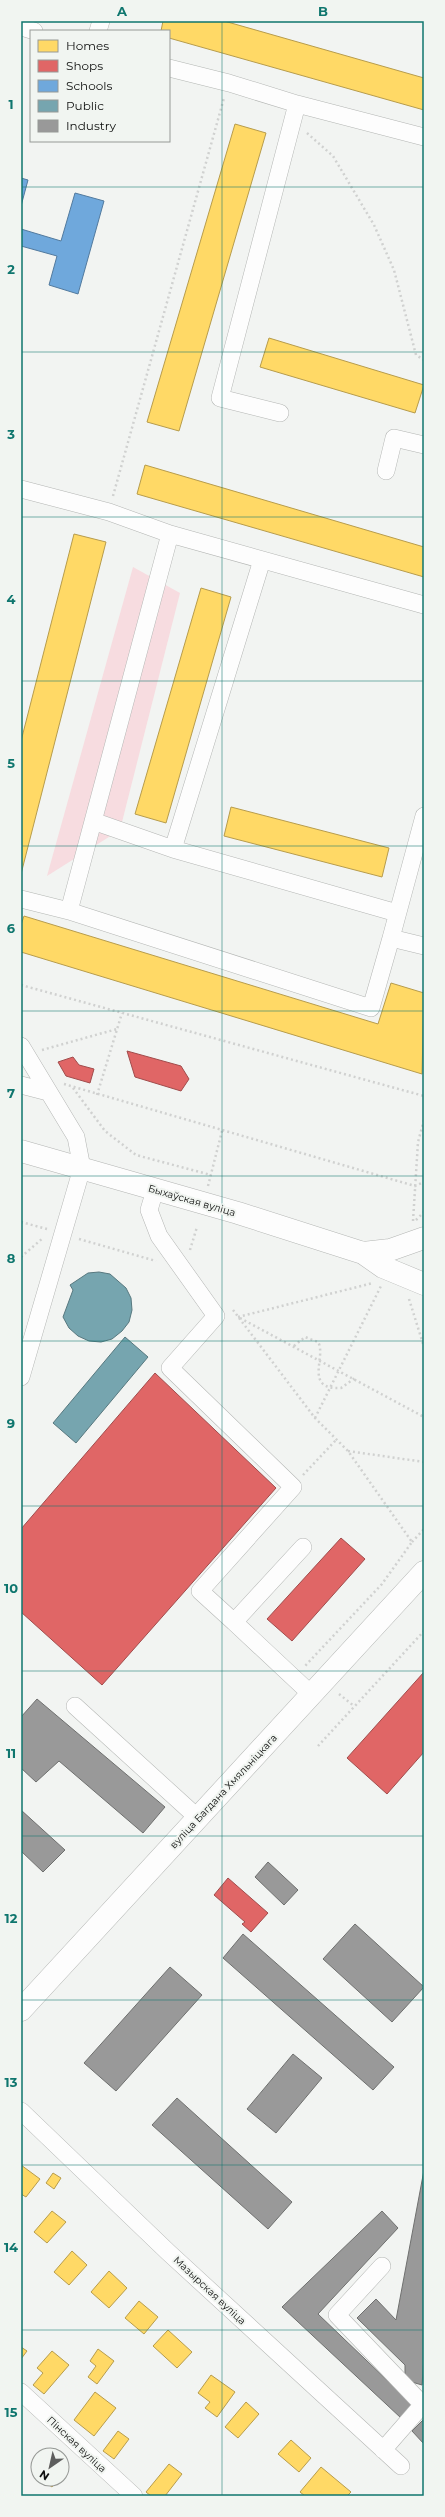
<svg xmlns="http://www.w3.org/2000/svg" width="445" height="2517" font-family="Montserrat,sans-serif">
<style>
.green{fill:#f7dce0}
.homes{fill:#ffd966;stroke:#b79c4c}
.shops{fill:#e06666;stroke:#a14c4c}
.schools{fill:#6fa8dc;stroke:#527a9e}
.public{fill:#76a5af;stroke:#57787f}
.industry{fill:#999;stroke:#6f706f}
.lines{fill:none;stroke-linecap:round;stroke-linejoin:round}
.minor-casing{stroke:#b4b6b4;stroke-width:18}
.major-casing{stroke:#b4b6b4;stroke-width:23}
.path{stroke:#d0d1d0;stroke-width:2.5;stroke-dasharray:2 3;stroke-linecap:butt}
.minor{stroke:#fdfdfd;stroke-width:17}
.major{stroke:#fdfdfd;stroke-width:22}
.grid{fill:none;stroke:#0f766e;stroke-width:1;stroke-opacity:0.55}
.labels{text-anchor:middle;stroke-width:4;stroke-linejoin:round;paint-order:stroke}
.street-label{font-size:10px;fill:#0e0f0e;stroke:#f1f5f1}
.neatline{fill:none;stroke:#0f766e;stroke-width:1.5}
.grid-label{font-size:13px;text-anchor:middle;font-weight:bold;fill:#0f766e}
</style>
<rect width="100%" height="100%" fill="#f2f4f2"/>
<!-- green -->
<path class="green" d="M133,567L180,593L120,830L47,876Z"/>
<!-- homes -->
<path class="homes" d="M163,21H224L424,78V110L169,38V31H161Z
M235,124L266,133L179,431L147,422Z
M269,338L424,385L415,413L260,367Z
M145,465L424,547V577L137,494Z
M74,534L106,542L21,874V741Z
M201,588L231,597L166,823L135,814Z
M231,807L389,848L382,877L224,836Z
M24,916L378,1024L391,983L424,993L422,1074L21,952V925Z
M21,2165L40,2179L26,2197L21,2194Z
M53,2173L61,2178L54,2189L46,2183Z
M52,2211L66,2222L47,2243L34,2232Z
M72,2251L87,2265L69,2285L54,2272Z
M109,2271L127,2288L109,2308L91,2292Z
M139,2301L158,2317L144,2334L125,2318Z
M168,2330L192,2352L177,2368L153,2346Z
M21,2347L27,2351L21,2359Z
M98,2349L114,2361L97,2384L88,2377L96,2366L90,2361Z
M52,2351L69,2365L44,2394L33,2385L43,2373L37,2368Z
M211,2375L235,2392L217,2417L205,2408L210,2402L198,2393Z
M95,2392L116,2408L94,2436L74,2420Z
M246,2402L259,2414L238,2438L225,2427Z
M118,2431L129,2439L114,2459L103,2451Z
M291,2440L311,2458L299,2472L278,2454Z
M169,2464L182,2474L165,2496H151L146,2492Z
M321,2467L351,2492L347,2496H305L300,2492Z
M41,2479H58L52,2487Z"/>
<!-- shops -->
<path class="shops" d="M127,1051L181,1066L189,1079L181,1091L135,1077Z
M73,1057L79,1065L94,1069L90,1083L66,1076L58,1062Z
M155,1373L276,1488L102,1685L21,1612V1529Z
M341,1538L365,1559L292,1641L267,1619Z
M424,1672V1752L387,1794L347,1758Z
M228,1878L268,1913L251,1932L242,1924L245,1922L214,1895Z"/>
<!-- schools -->
<path class="schools" d="M21,178L28,180L21,206Z
M75,193L104,201L78,294L49,285L57,256L21,246V229L61,241Z"/>
<!-- public -->
<path class="public" d="M99,1272L110,1274L126,1288L131,1298L132,1310L129,1322L122,1331L112,1339L101,1342L89,1341L78,1336L69,1328L63,1317L73,1290L70,1285L88,1273Z
M125,1337L148,1357L76,1443L53,1423Z"/>
<!-- industry -->
<path class="industry" d="M37,1699L165,1807L143,1833L59,1761L36,1782L21,1768V1717Z
M21,1810L65,1850L43,1872L21,1851Z
M268,1862L298,1890L284,1905L255,1877Z
M355,1924L424,1987L392,2022L323,1959Z
M243,1934L394,2067L373,2090L223,1958Z
M170,1967L202,1995L116,2091L84,2063Z
M293,2054L322,2078L276,2133L247,2109Z
M177,2098L292,2202L268,2229L152,2125Z
M424,2170V2357L422,2385L405,2380V2365L357,2318L376,2299L396,2320Z
M382,2211L398,2228L318,2314L413,2405L401,2418L282,2307Z
M424,2419V2444L412,2431Z"/>
<g class="lines">
<defs>
<path id="minor" d="M21,27L34,31
M98,31L101,21
M169,68L229,83L297,104
M280,413L220,398L297,104L424,137
M386,471L394,438L424,445
M21,489L109,512L170,534L424,605
M93,821L173,849L397,913
M173,849L262,560
M21,899L69,911L371,1008L391,938L424,946
M69,911L170,534
M391,938L424,816
M21,1046L76,1137L82,1168L21,1377
M21,1085L48,1092
M155,1190L149,1210L159,1236L216,1316L170,1368L293,1487L200,1591L234,1622
M303,1547L234,1622L312,1695
M75,1706L198,1818
M21,2111L168,2252L401,2466
M382,2266L337,2315L423,2405
M21,2392L134,2496
M383,2450L424,2403"/>
<path id="major" d="M21,1151L238,1213L363,1253L383,1267L424,1284
M363,1253L390,1250L424,1238
M21,2010L424,1572"/>
</defs>
<!-- minor casing -->
<use href="#minor" class="minor-casing"/>
<!-- major casing -->
<use href="#major" class="major-casing"/>
<!-- path -->
<path class="path" d="M307,133L333,156L374,225L394,270L416,355L424,360
M113,496L224,98
M21,985L424,1096
M42,1050L117,1029
M64,1084L415,1186L424,1182
M73,1088L105,1131L136,1155L211,1175
M97,1095L122,1013
M208,1186L222,1131
M416,1220L424,1212
M413,1221L418,1142L424,1120
M21,1222L47,1229
M79,1239L156,1261
M190,1250L197,1227
M21,1257L43,1238
M409,1299L424,1347
M233,1310L315,1418L348,1451L412,1542L382,1584L305,1666
M238,1317L373,1283
M240,1318L424,1417
M294,1346L305,1337L318,1342C327,1356 303,1390 341,1388L355,1378
M315,1418L381,1286
M348,1451L424,1462
M303,1475L336,1440
M412,1542L424,1529
M339,1694L354,1706
M318,1746L424,1631"/>
<!-- minor -->
<use href="#minor" class="minor"/>
<!-- major -->
<use href="#major" class="major"/>
</g>
<!-- grid -->
<path class="grid" d="M222,21V2496M21,187H424M21,352H424M21,517H424M21,681H424M21,846H424M21,1011H424M21,1176H424M21,1341H424M21,1506H424M21,1671H424M21,1836H424M21,2000H424M21,2165H424M21,2330H424"/>
<g class="labels">
<!-- street labels -->
<g class="street-label">
<text transform="translate(192 1200) rotate(16)" y="4">Быхаўская вуліца</text>
<text transform="translate(223 1791) rotate(-47)" y="4">вуліца Багдана Хмяльніцкага</text>
<text transform="translate(210 2290) rotate(43)" y="4">Мазырская вуліца</text>
<text transform="translate(77 2444) rotate(43)" y="4">Пінская вуліца</text>
</g>
</g>
<!-- border -->
<rect width="445" height="2517" fill="none" stroke="#f1f5f1" stroke-width="44"/>
<!-- legend -->
<rect x="30" y="30" width="140" height="112" fill="#f1f5f1" stroke="#969996"/>
<rect x="38" y="40" width="20" height="12" fill="#ffd966" stroke="#969996"/>
<text x="66" y="50" font-size="12" fill="#0e0f0e">Homes</text>
<rect x="38" y="60" width="20" height="12" fill="#e06666" stroke="#969996"/>
<text x="66" y="70" font-size="12" fill="#0e0f0e">Shops</text>
<rect x="38" y="80" width="20" height="12" fill="#6fa8dc" stroke="#969996"/>
<text x="66" y="90" font-size="12" fill="#0e0f0e">Schools</text>
<rect x="38" y="100" width="20" height="12" fill="#76a5af" stroke="#969996"/>
<text x="66" y="110" font-size="12" fill="#0e0f0e">Public</text>
<rect x="38" y="120" width="20" height="12" fill="#999999" stroke="#969996"/>
<text x="66" y="130" font-size="12" fill="#0e0f0e">Industry</text>
<!-- north arrow -->
<g transform="translate(50 2467) rotate(214)"><circle r="19" fill="#f1f5f1" stroke="#969996"/>
<path d="M0-3L7 15L0 10L-7 15Z" fill="#5e5f5e"/>
<text y="-6" font-size="11" font-weight="bold" text-anchor="middle" fill="#0e0f0e">N</text>
</g>
<rect x="22" y="22" width="401" height="2473" class="neatline"/>
<g class="grid-label">
<text x="122" y="16">A</text>
<text x="323" y="16">B</text>
<text x="11" y="109">1</text>
<text x="11" y="274">2</text>
<text x="11" y="439">3</text>
<text x="11" y="604">4</text>
<text x="11" y="768">5</text>
<text x="11" y="933">6</text>
<text x="11" y="1098">7</text>
<text x="11" y="1263">8</text>
<text x="11" y="1428">9</text>
<text x="11" y="1593">10</text>
<text x="11" y="1758">11</text>
<text x="11" y="1923">12</text>
<text x="11" y="2087">13</text>
<text x="11" y="2252">14</text>
<text x="11" y="2417">15</text>
</g>
</svg>
